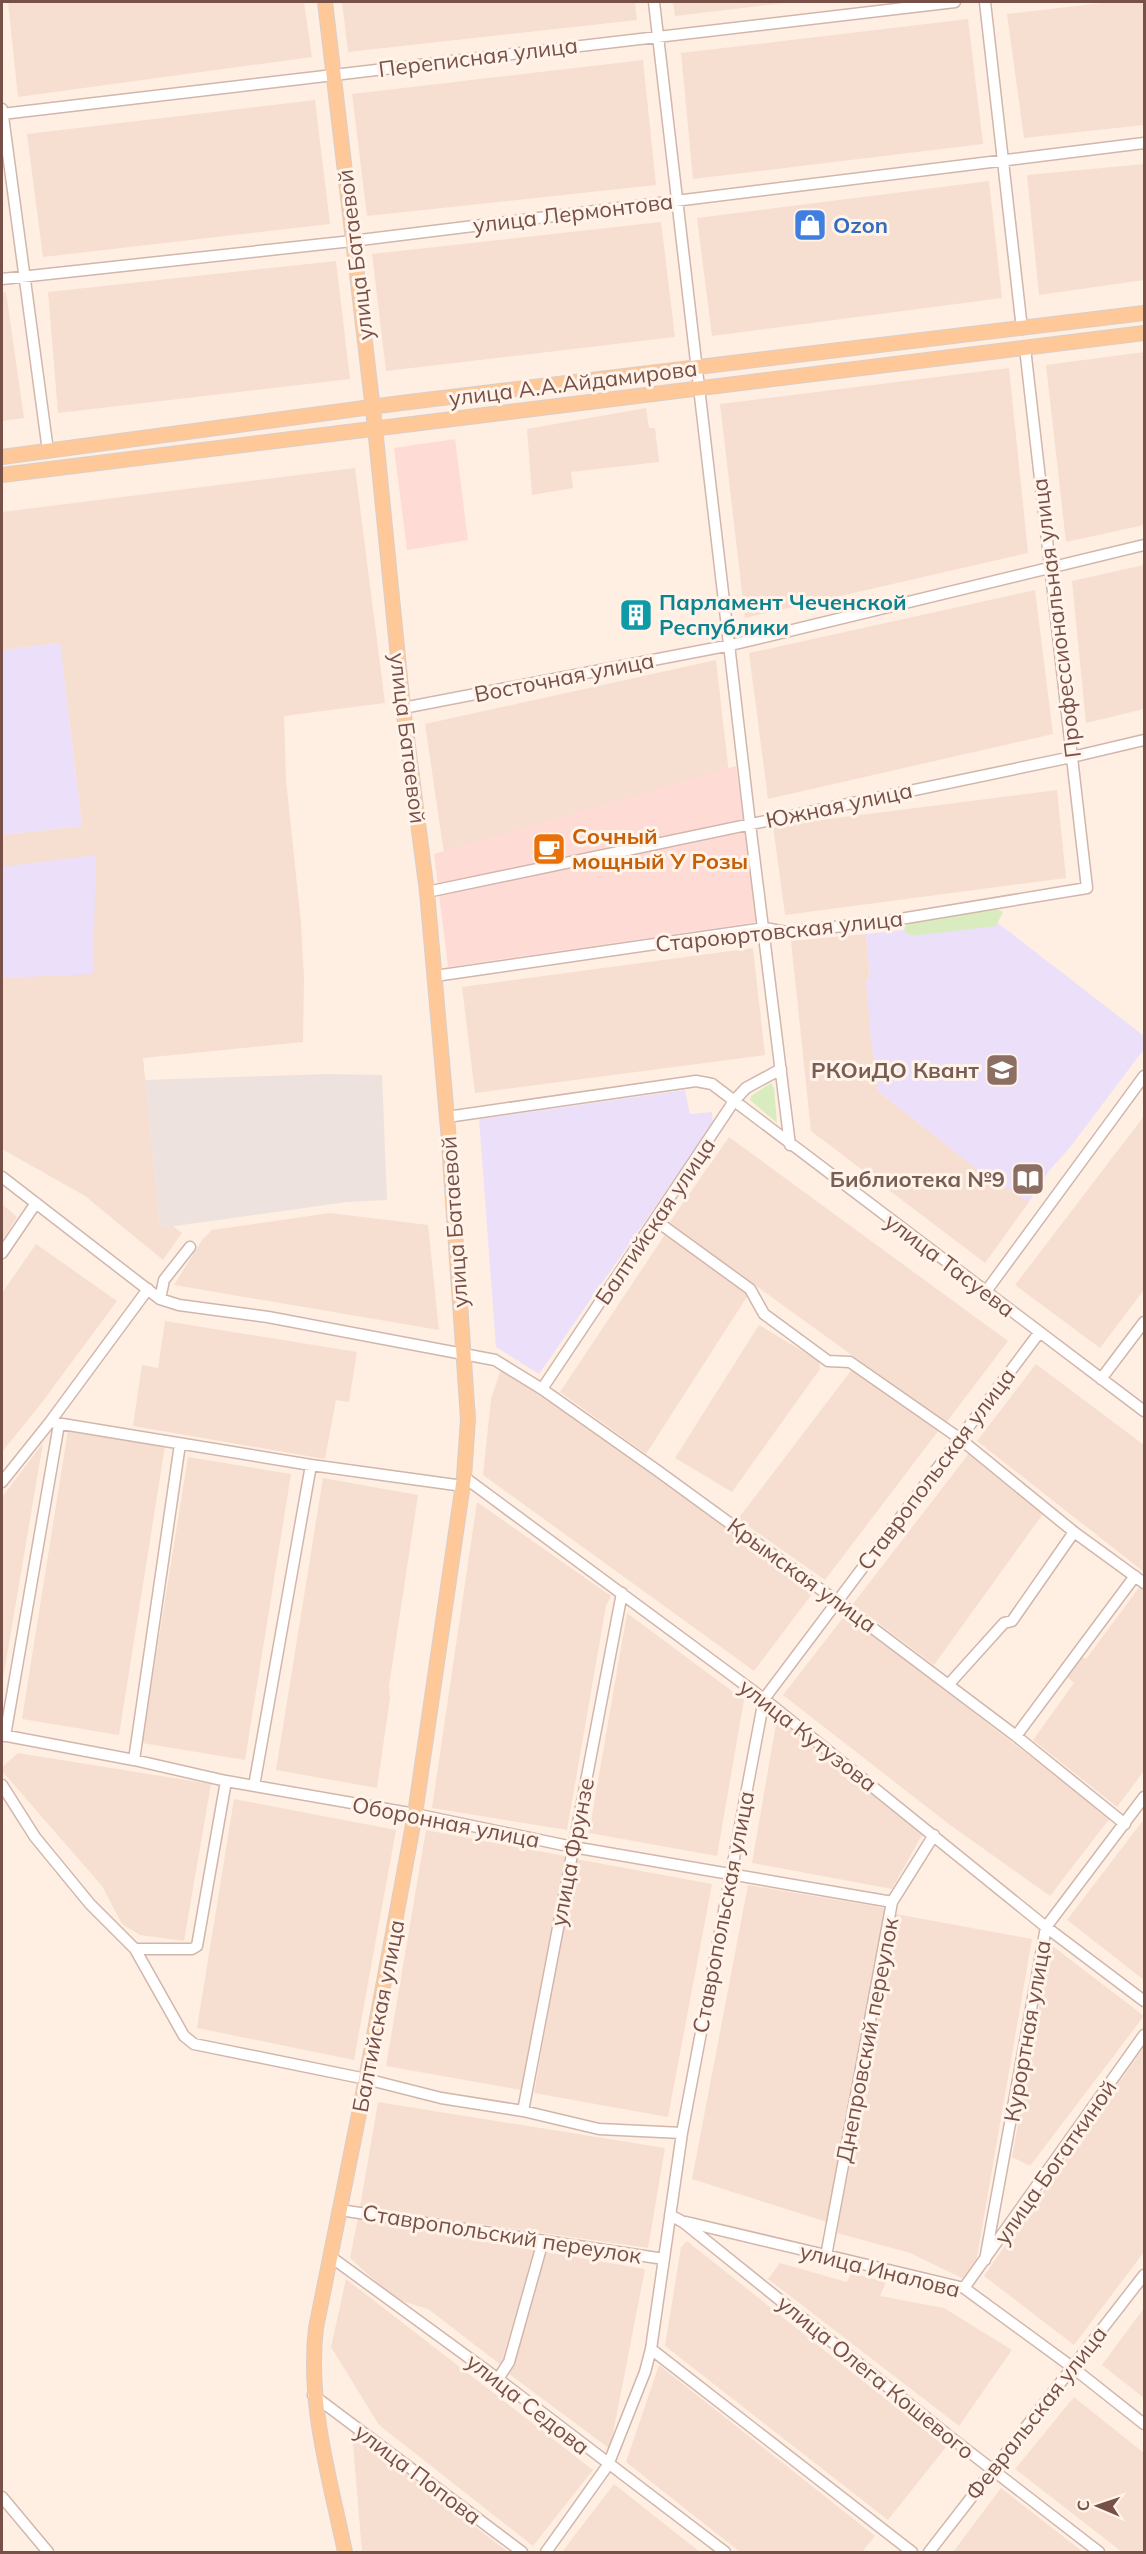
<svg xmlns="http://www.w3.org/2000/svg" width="1146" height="2554" font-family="Mulish,sans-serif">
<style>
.residential{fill:#f6dfd0}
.commercial{fill:#ffdbd5}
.industrial{fill:#ede2de}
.education{fill:#ecdffa}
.green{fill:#d9ecc0}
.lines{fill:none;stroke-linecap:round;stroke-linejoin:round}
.minor-casing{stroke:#d2b6ab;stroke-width:13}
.major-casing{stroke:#d9cecb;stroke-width:16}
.minor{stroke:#fff;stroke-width:10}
.major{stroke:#ffc898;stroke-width:14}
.labels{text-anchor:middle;stroke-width:6;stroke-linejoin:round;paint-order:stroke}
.street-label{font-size:22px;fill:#775047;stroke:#fff3ea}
.shop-label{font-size:22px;font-weight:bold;fill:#366cbe;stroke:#fff3ea;text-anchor:start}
.culture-label{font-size:22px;font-weight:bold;fill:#0d838f;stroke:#fff3ea;text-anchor:start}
.food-label{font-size:22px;font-weight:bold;fill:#c56008;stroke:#fff3ea;text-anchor:start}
.education-label{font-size:22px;font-weight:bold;fill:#785e54;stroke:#fff3ea;text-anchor:end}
</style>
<rect width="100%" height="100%" fill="#feefe2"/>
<!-- residential -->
<path class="residential" d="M8,2H304L312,57L18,97Z
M342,2H635L637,20L348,52Z
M673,2H794L675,16Z
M1110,2H1144V125L1024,138L1007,14Z
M968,19L983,144L693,179L681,53Z
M643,60L656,185L367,216L352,94Z
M315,100L330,224L43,257L27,134Z
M1144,164V280L1039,295L1027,175Z
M989,181L1002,298L712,336L697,218Z
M661,222L675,337L386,371L372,254Z
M336,261L350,379L58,413L48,292Z
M6,292L24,418L2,421V293Z
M1144,352V525L1066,542L1046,365Z
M1009,368L1028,553L745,618L720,404Z
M646,408L649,428H655L659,462L571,472L573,488L532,495L527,429Z
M355,468L385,703L284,716L286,780L301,923L304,979L303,1042L143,1058L160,1228L173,1226L182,1233L163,1260L85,1196L2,1149V835L82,826L60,643L2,650V512Z
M1144,565V709L1086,723L1072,581Z
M1035,590L1053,734L768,799L749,653Z
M716,660L733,809L447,874L425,724Z
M1057,790L1066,878L785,915L773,826Z
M866,934L870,979L866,980L878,1091L1003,1189L1006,1186L1029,1202L985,1263L811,1131L791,941Z
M753,948L765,1055L475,1093L462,987Z
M1144,1116V1290L1100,1348L1015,1285Z
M729,1137L1008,1341L946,1423L669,1223Z
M2,1204L17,1217L2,1242Z
M330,1213L428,1225L439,1330L174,1285L202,1240L212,1230Z
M666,1233L750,1292L646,1454L560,1392Z
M36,1244L117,1301L40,1405L2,1452V1293Z
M165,1321L357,1352L349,1402L336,1400L325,1459L133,1426L142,1365L158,1368Z
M759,1325L819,1361L820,1369L732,1492L675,1458Z
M1036,1364L1144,1445V1572L977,1441Z
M853,1368L939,1430L825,1580L738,1519Z
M501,1369L524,1381L815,1590L754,1671L483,1475L491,1399Z
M68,1430L165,1446L119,1735L22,1719Z
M43,1443L2,1685V1497Z
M970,1452L1045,1511L934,1665L853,1604Z
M188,1457L291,1474L245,1760L142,1743Z
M323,1478L418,1495L389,1686L390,1698L377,1788L276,1770Z
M477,1502L611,1596L606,1606L567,1830L432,1808Z
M1141,1585L1144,1588V1771L1117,1807L1033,1740L1074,1683L1065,1675L1079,1655L1086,1659Z
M627,1613L744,1700L717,1856L589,1833Z
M846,1614L1110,1818L1050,1896L950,1825L783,1695Z
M777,1718L923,1833L892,1889L752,1863Z
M18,1753L211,1784L184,1941L140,1935L122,1924L102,1886L2,1771V1767Z
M234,1799L396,1830L354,2060L197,2028Z
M1144,1819V1980L1067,1920Z
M426,1830L565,1856L521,2090L386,2066Z
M576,1859L712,1884L668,2117L534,2093Z
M748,1885L885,1908L827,2222L692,2179Z
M896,1914L1032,1939L974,2274L966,2280L910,2253L837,2233Z
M1050,1944L1144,2016L1030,2166L1012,2157Z
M1144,2047V2252L1074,2345L984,2276Z
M378,2102L665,2148L648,2248L360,2207Z
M358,2218L534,2250L501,2365L428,2309L395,2299L350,2258Z
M687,2241L946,2447L888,2520L665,2346L681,2247Z
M546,2252L645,2269L610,2449L509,2374L517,2356Z
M780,2263L847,2282L851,2273L886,2282L880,2296L944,2308L1012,2350L959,2426L768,2279Z
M346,2279L593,2470L533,2546L379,2425L331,2347Z
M1144,2308V2398L1102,2365Z
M659,2365L875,2536L862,2552H740L626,2462Z
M1074,2397L1144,2453V2552H1122L1015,2469Z
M352,2432L508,2552H362Z
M614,2484L700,2552H562Z
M1001,2488L1083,2552H953Z"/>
<!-- commercial -->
<path class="commercial" d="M455,439L468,540L407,550L394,448Z
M736,766L758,922L448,967L434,854Z"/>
<!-- industrial -->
<path class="industrial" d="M327,1074L382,1075L387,1200L347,1202L160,1228L145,1080Z"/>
<!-- education -->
<path class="education" d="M60,643L82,826L2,835V650Z
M96,855L93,974L2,978V867Z
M994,920L1144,1036V1049L1071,1146L1049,1171L1029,1202L1006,1187L1003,1190L878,1091L871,1041L866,980L870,979L866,934Z
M685,1090L690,1114L712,1112L713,1123L539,1374L496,1347L479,1119Z"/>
<!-- green -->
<path class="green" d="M991,906L1003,912L996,926L912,936L905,932L904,927L913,922L984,911Z
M771,1083L774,1088L777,1123L750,1100L751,1096Z"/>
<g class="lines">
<defs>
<path id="minor" d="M654,2L750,824L790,1145
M985,2L1022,329
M2,109L48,451
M2,114L955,2
M2,279L352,241L1144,143
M403,708L731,645L1144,545
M427,892L1072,757L1144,740
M435,976L765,928L786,932L882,922L1087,888L1025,348
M447,1117L696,1081L712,1084L1144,1411
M2,1177L160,1299L179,1305L268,1317L495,1360L542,1389L658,1471L842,1605L1016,1736L1125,1824
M655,1220L750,1289L764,1314L828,1361L850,1362L959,1438L1074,1532L1144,1583
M2,1253L36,1203
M987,1290L1144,1076
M160,1299L164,1280L190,1247
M1101,1379L1144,1322
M542,1389L734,1101L746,1088L781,1069
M50,1422L311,1465L463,1486
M464,1477L764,1699L1046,1927L1144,2001
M2,1482L50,1422L148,1289
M949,1684L1004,1623L1012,1621L1074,1532
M2,1735L134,1760L226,1781L415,1814L573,1847L892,1902
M5,1736L59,1424
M1016,1736L1135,1576
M134,1760L180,1444
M2,1785L35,1837L90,1904L135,1949L184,2036L194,2044L366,2079L441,2098L523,2111L599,2129L682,2133
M254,1786L311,1465
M135,1949H192L197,1946L226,1781
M523,2111L622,1593
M340,2210L664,2259
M670,2215L683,2222L954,2440L1099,2552
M686,2222L964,2288L1072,2367L1144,2424
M826,2256L892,1902L934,1835
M331,2257L498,2379L725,2552
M985,2260L1046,1927L1144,1797
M964,2288L1144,2035
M651,2349L912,2552
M498,2379L509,2362L543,2241
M313,2395L522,2552
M2,2497L48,2552
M546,2552L608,2465L645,2372L651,2349L682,2133L764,1699L1039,1333
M929,2552L1144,2275"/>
<path id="major" d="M325,2L375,427L403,708L427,892L448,1129L468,1419L464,1477L415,1814L366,2079L316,2328C307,2404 330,2479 345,2552
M2,457L401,403L1144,313
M2,475L1144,333"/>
</defs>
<!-- minor casing -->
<use href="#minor" class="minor-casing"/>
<!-- major casing -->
<use href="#major" class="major-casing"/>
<!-- minor -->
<use href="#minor" class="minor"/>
<!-- major -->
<use href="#major" class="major"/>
</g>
<!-- icons -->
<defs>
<symbol id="shop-square" viewBox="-11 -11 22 22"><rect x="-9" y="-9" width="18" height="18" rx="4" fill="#3f7fe0" stroke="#fff3ea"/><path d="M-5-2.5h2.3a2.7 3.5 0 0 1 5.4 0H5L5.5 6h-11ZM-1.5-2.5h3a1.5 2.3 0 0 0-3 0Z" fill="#fff"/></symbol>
<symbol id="building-square" viewBox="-11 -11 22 22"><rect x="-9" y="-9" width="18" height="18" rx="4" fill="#0f9aa8" stroke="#fff3ea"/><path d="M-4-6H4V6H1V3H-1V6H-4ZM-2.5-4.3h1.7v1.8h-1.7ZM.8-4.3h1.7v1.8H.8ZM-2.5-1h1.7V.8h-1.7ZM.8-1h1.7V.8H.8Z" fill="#fff"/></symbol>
<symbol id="cafe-square" viewBox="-11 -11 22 22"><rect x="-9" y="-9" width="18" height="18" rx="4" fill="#e8710a" stroke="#fff3ea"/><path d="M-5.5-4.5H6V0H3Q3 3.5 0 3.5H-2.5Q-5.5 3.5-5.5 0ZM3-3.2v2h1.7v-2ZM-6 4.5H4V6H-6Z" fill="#fff"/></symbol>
<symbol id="school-square" viewBox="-11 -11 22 22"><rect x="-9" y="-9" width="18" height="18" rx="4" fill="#8d6e63" stroke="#fff3ea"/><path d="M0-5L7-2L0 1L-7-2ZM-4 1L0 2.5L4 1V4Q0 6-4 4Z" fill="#fff"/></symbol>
<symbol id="library-square" viewBox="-11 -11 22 22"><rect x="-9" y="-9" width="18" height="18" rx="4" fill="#8d6e63" stroke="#fff3ea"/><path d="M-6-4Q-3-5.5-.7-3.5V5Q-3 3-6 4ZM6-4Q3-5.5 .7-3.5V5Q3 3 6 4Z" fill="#fff"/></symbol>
</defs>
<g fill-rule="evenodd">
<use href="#shop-square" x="791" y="206" width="38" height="38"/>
<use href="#building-square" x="617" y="596" width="38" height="38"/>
<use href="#cafe-square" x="530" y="830" width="38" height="38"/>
<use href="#school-square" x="983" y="1051" width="38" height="38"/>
<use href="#library-square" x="1009" y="1160" width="38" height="38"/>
</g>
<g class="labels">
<!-- street labels -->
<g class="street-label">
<text transform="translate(478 57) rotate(-7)" y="8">Переписная улица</text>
<text transform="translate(573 213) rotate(-7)" y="8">улица Лермонтова</text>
<text transform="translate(355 255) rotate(-97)" y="8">улица Батаевой</text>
<text transform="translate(573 383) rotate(-7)" y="8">улица А.А.Айдамирова</text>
<text transform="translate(1056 618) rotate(-97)" y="8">Профессиональная улица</text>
<text transform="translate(564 677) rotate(-11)" y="8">Восточная улица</text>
<text transform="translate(408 738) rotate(83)" y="8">улица Батаевой</text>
<text transform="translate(839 805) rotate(-12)" y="8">Южная улица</text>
<text transform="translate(779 931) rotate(-6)" y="8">Староюртовская улица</text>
<text transform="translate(655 1221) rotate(-56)" y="8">Балтийская улица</text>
<text transform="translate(454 1222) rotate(-94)" y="8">улица Батаевой</text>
<text transform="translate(950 1265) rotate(37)" y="8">улица Тасуева</text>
<text transform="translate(936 1469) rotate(-53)" y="8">Ставропольская улица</text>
<text transform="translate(802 1575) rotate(36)" y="8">Крымская улица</text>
<text transform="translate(808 1735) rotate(38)" y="8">улица Кутузова</text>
<text transform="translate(446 1822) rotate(11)" y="8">Оборонная улица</text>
<text transform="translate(572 1852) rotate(-79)" y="8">улица Фрунзе</text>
<text transform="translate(723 1912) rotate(-79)" y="8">Ставропольская улица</text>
<text transform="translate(378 2016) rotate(-79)" y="8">Балтийская улица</text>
<text transform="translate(1027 2031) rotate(-80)" y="8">Курортная улица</text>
<text transform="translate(867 2040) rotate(-79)" y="8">Днепровский переулок</text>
<text transform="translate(1055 2162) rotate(-55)" y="8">улица Богаткиной</text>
<text transform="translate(502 2234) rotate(9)" y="8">Ставропольский переулок</text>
<text transform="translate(880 2270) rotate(14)" y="8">улица Иналова</text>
<text transform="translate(876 2377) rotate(39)" y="8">улица Олега Кошевого</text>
<text transform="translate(528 2404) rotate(38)" y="8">улица Седова</text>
<text transform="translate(1036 2413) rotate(-52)" y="8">Февральская улица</text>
<text transform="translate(418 2474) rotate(37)" y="8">улица Попова</text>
</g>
<!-- shop labels -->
<g class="shop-label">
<text x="833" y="233">Ozon</text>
</g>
<!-- culture labels -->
<g class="culture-label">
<text x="659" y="610">Парламент Чеченской<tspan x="659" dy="25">Республики</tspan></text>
</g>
<!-- food labels -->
<g class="food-label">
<text x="572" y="844">Сочный<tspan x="572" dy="25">мощный У Розы</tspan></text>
</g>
<!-- education labels -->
<g class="education-label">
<text x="979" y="1078">РКОиДО Квант</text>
<text x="1005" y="1187">Библиотека №9</text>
</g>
</g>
<!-- border -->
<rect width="1146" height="2554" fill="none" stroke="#775047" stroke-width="6"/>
<!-- north arrow -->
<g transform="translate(1098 2506) rotate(272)" stroke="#fff3ea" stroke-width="4.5" paint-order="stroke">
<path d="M0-4.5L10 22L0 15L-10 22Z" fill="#775047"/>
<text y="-9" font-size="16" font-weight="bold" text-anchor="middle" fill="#775047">С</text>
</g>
</svg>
